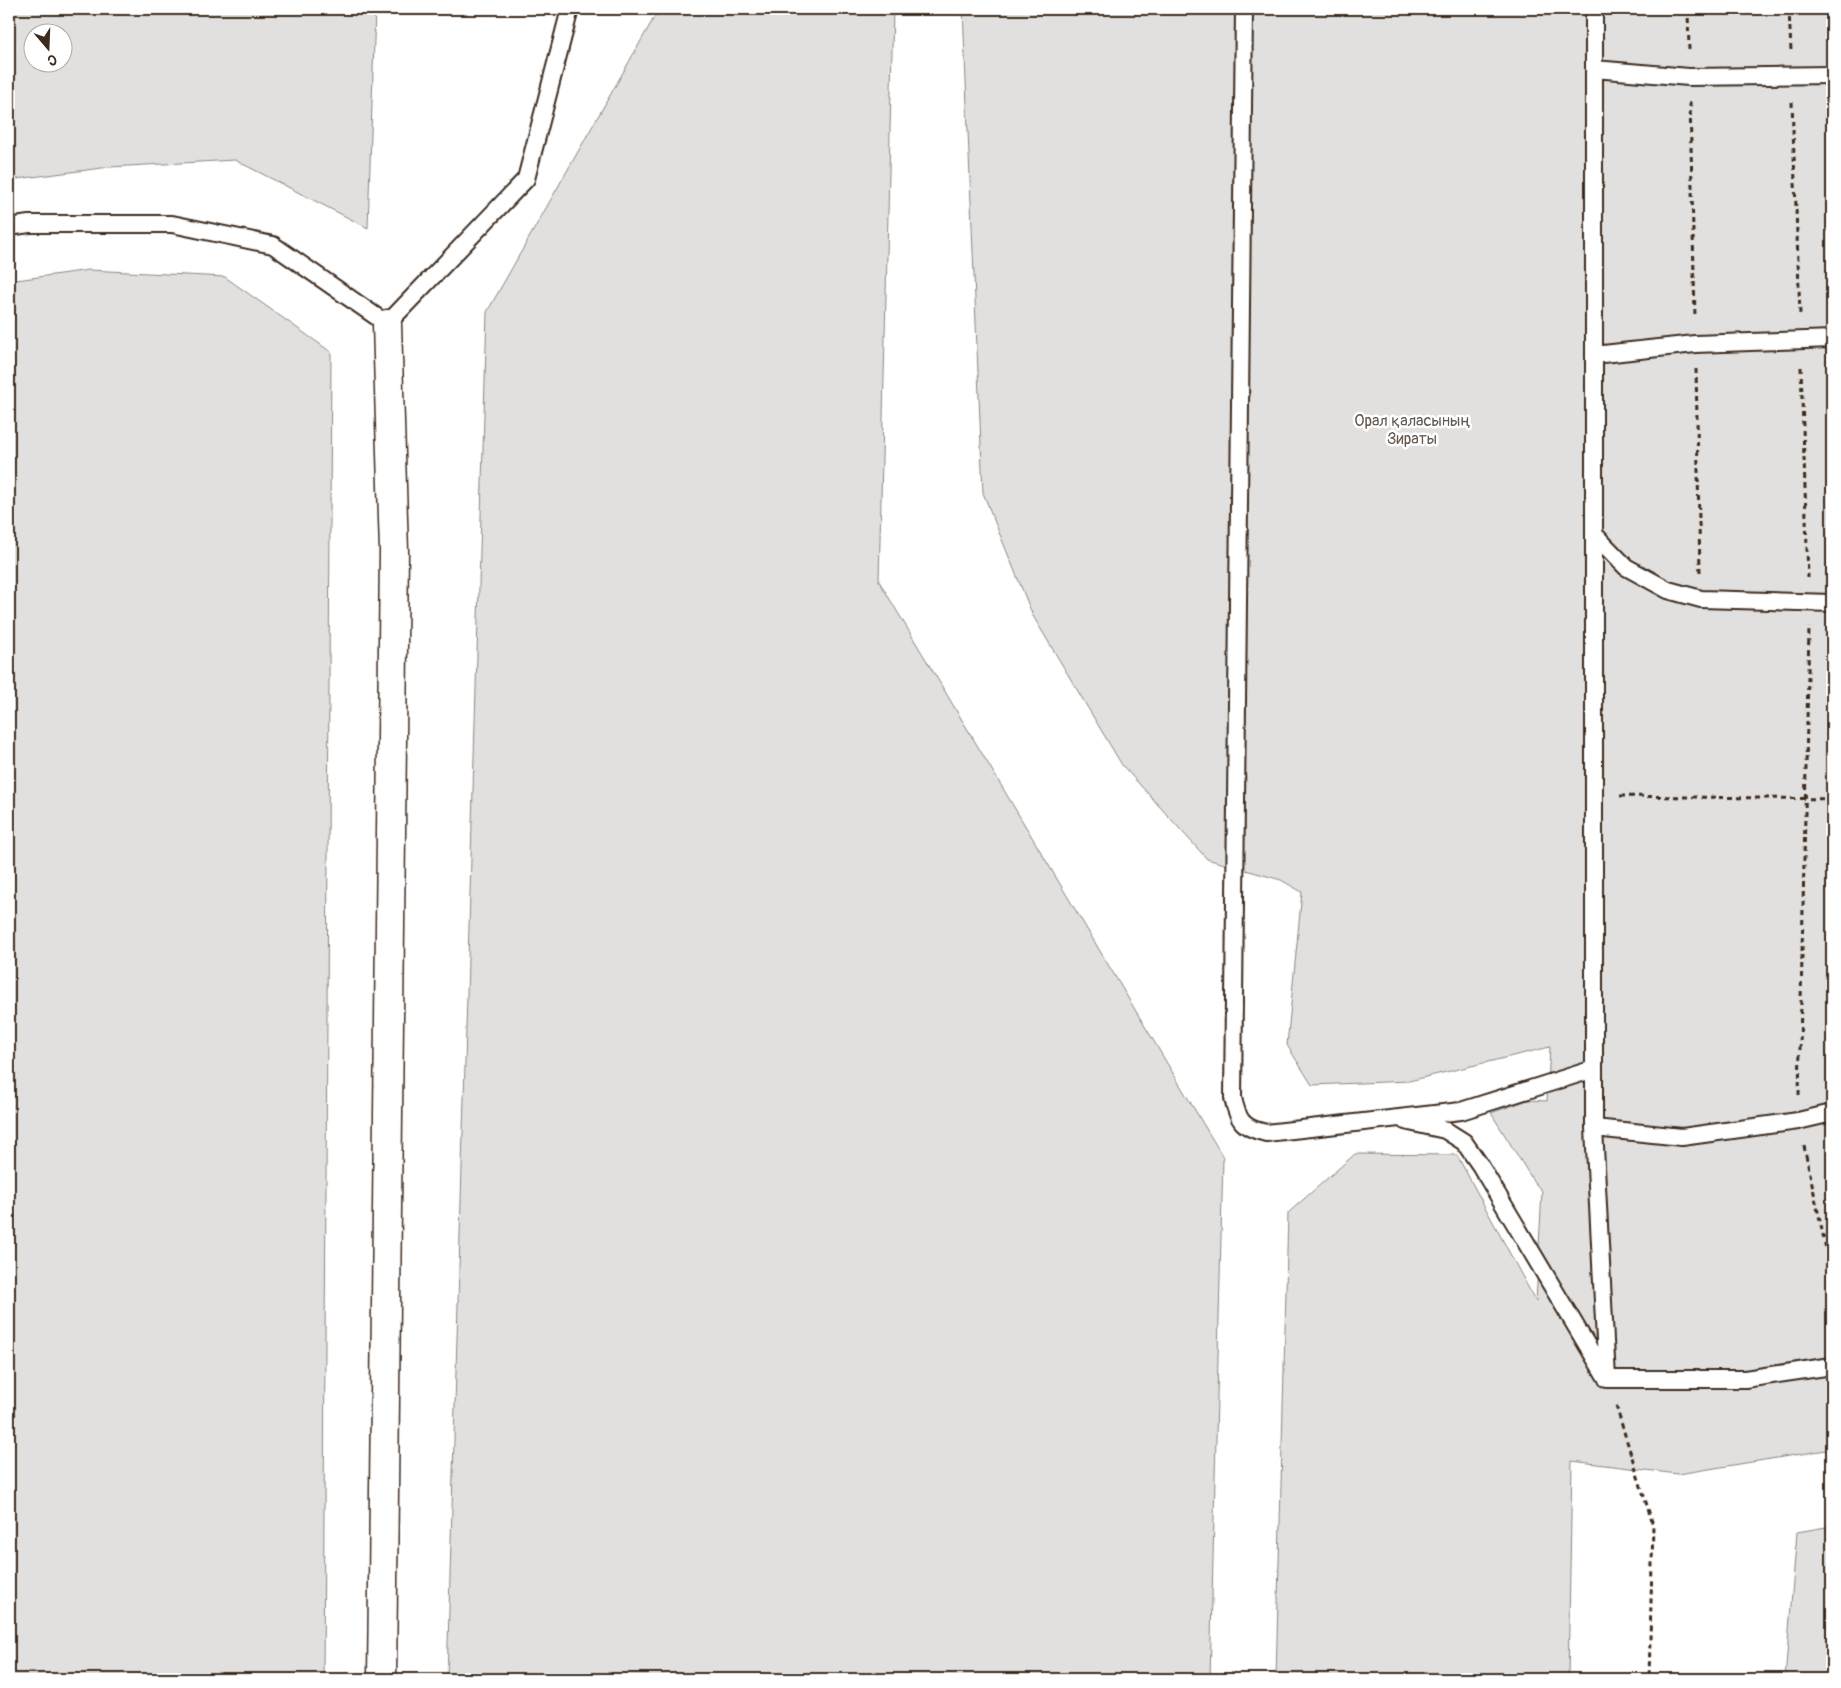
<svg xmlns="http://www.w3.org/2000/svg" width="1841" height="1688" font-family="Pangolin,sans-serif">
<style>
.green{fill:#e2e0de;stroke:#8e857e;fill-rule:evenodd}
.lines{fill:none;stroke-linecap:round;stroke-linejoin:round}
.service-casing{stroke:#3b2a1e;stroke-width:20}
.minor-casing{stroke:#3b2a1e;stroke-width:31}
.path{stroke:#3b2a1e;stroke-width:3;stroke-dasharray:5 4;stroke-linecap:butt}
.service{stroke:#fff;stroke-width:16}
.minor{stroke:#fff;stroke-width:28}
.labels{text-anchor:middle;stroke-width:5;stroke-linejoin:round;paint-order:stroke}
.park-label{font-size:16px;fill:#65584e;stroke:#fff}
</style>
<rect width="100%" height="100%" fill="#fff"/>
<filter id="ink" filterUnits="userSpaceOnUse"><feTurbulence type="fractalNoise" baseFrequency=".02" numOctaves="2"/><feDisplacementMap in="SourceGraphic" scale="10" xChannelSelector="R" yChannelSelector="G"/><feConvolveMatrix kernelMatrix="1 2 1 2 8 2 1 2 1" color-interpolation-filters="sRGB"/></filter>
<g filter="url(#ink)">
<!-- green -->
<path class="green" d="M9,9H375L368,228L235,160L110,167L9,180ZM62,32V62H32V32Z
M659,9H893L879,581L1223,1157L1210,1679H447L487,312Z
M963,9H1832V1449L1678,1474L1572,1461L1568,1679H1276L1288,1213L1355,1154L1457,1155L1536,1302L1542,1191L1534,1182L1491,1113L1528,1100L1547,1101L1550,1047L1409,1081L1312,1085L1287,1045L1302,892L1281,880L1207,859L1122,765L1033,616L983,493Z
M89,270L225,277L331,352L323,1679H9V281Z
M1832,1526V1679H1785L1797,1532Z"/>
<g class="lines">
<defs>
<path id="service" d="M1244,9L1233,1098C1238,1121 1243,1128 1266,1133L1461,1111L1594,1069
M1594,9V1128L1607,1379
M1594,69L1689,77L1832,75
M9,227L29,224H172L273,245L387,324L526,179L570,9
M1594,355L1695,344L1832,339
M1594,534L1626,567L1668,590L1701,599L1832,603
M1405,1121L1445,1130L1464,1142L1480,1165L1606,1377
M1594,1128L1682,1137L1798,1121L1832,1113
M1607,1379H1745L1832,1366"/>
<path id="minor" d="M382,1679L394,551L387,324"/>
</defs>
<!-- service casing -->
<use href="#service" class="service-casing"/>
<!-- minor casing -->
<use href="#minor" class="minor-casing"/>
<!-- path -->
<path class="path" d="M1688,9L1689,51
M1789,9L1791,51
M1690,102L1695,318
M1792,102L1800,315
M1801,367L1808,578
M1696,369L1700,573
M1620,796L1832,799
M1799,1095L1809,627
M1804,1146L1832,1277
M1616,1406L1653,1525L1649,1679"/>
<!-- service -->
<use href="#service" class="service"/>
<!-- minor -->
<use href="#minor" class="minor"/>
</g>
</g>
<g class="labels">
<!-- park labels -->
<g class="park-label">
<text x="1412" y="426">Орал қаласының<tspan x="1412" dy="18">Зираты</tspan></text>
</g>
</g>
<!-- margin -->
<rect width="1841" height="1688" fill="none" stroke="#fff" stroke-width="30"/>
<rect x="15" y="15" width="1811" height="1658" fill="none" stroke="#3b2a1e" stroke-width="2" filter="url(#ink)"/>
<!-- north arrow -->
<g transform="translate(48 48) rotate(161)"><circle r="24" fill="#ffffff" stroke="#b1aaa5"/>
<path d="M0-4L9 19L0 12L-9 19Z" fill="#3b2a1e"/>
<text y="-8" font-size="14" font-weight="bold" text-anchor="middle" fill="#3b2a1e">С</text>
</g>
</svg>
